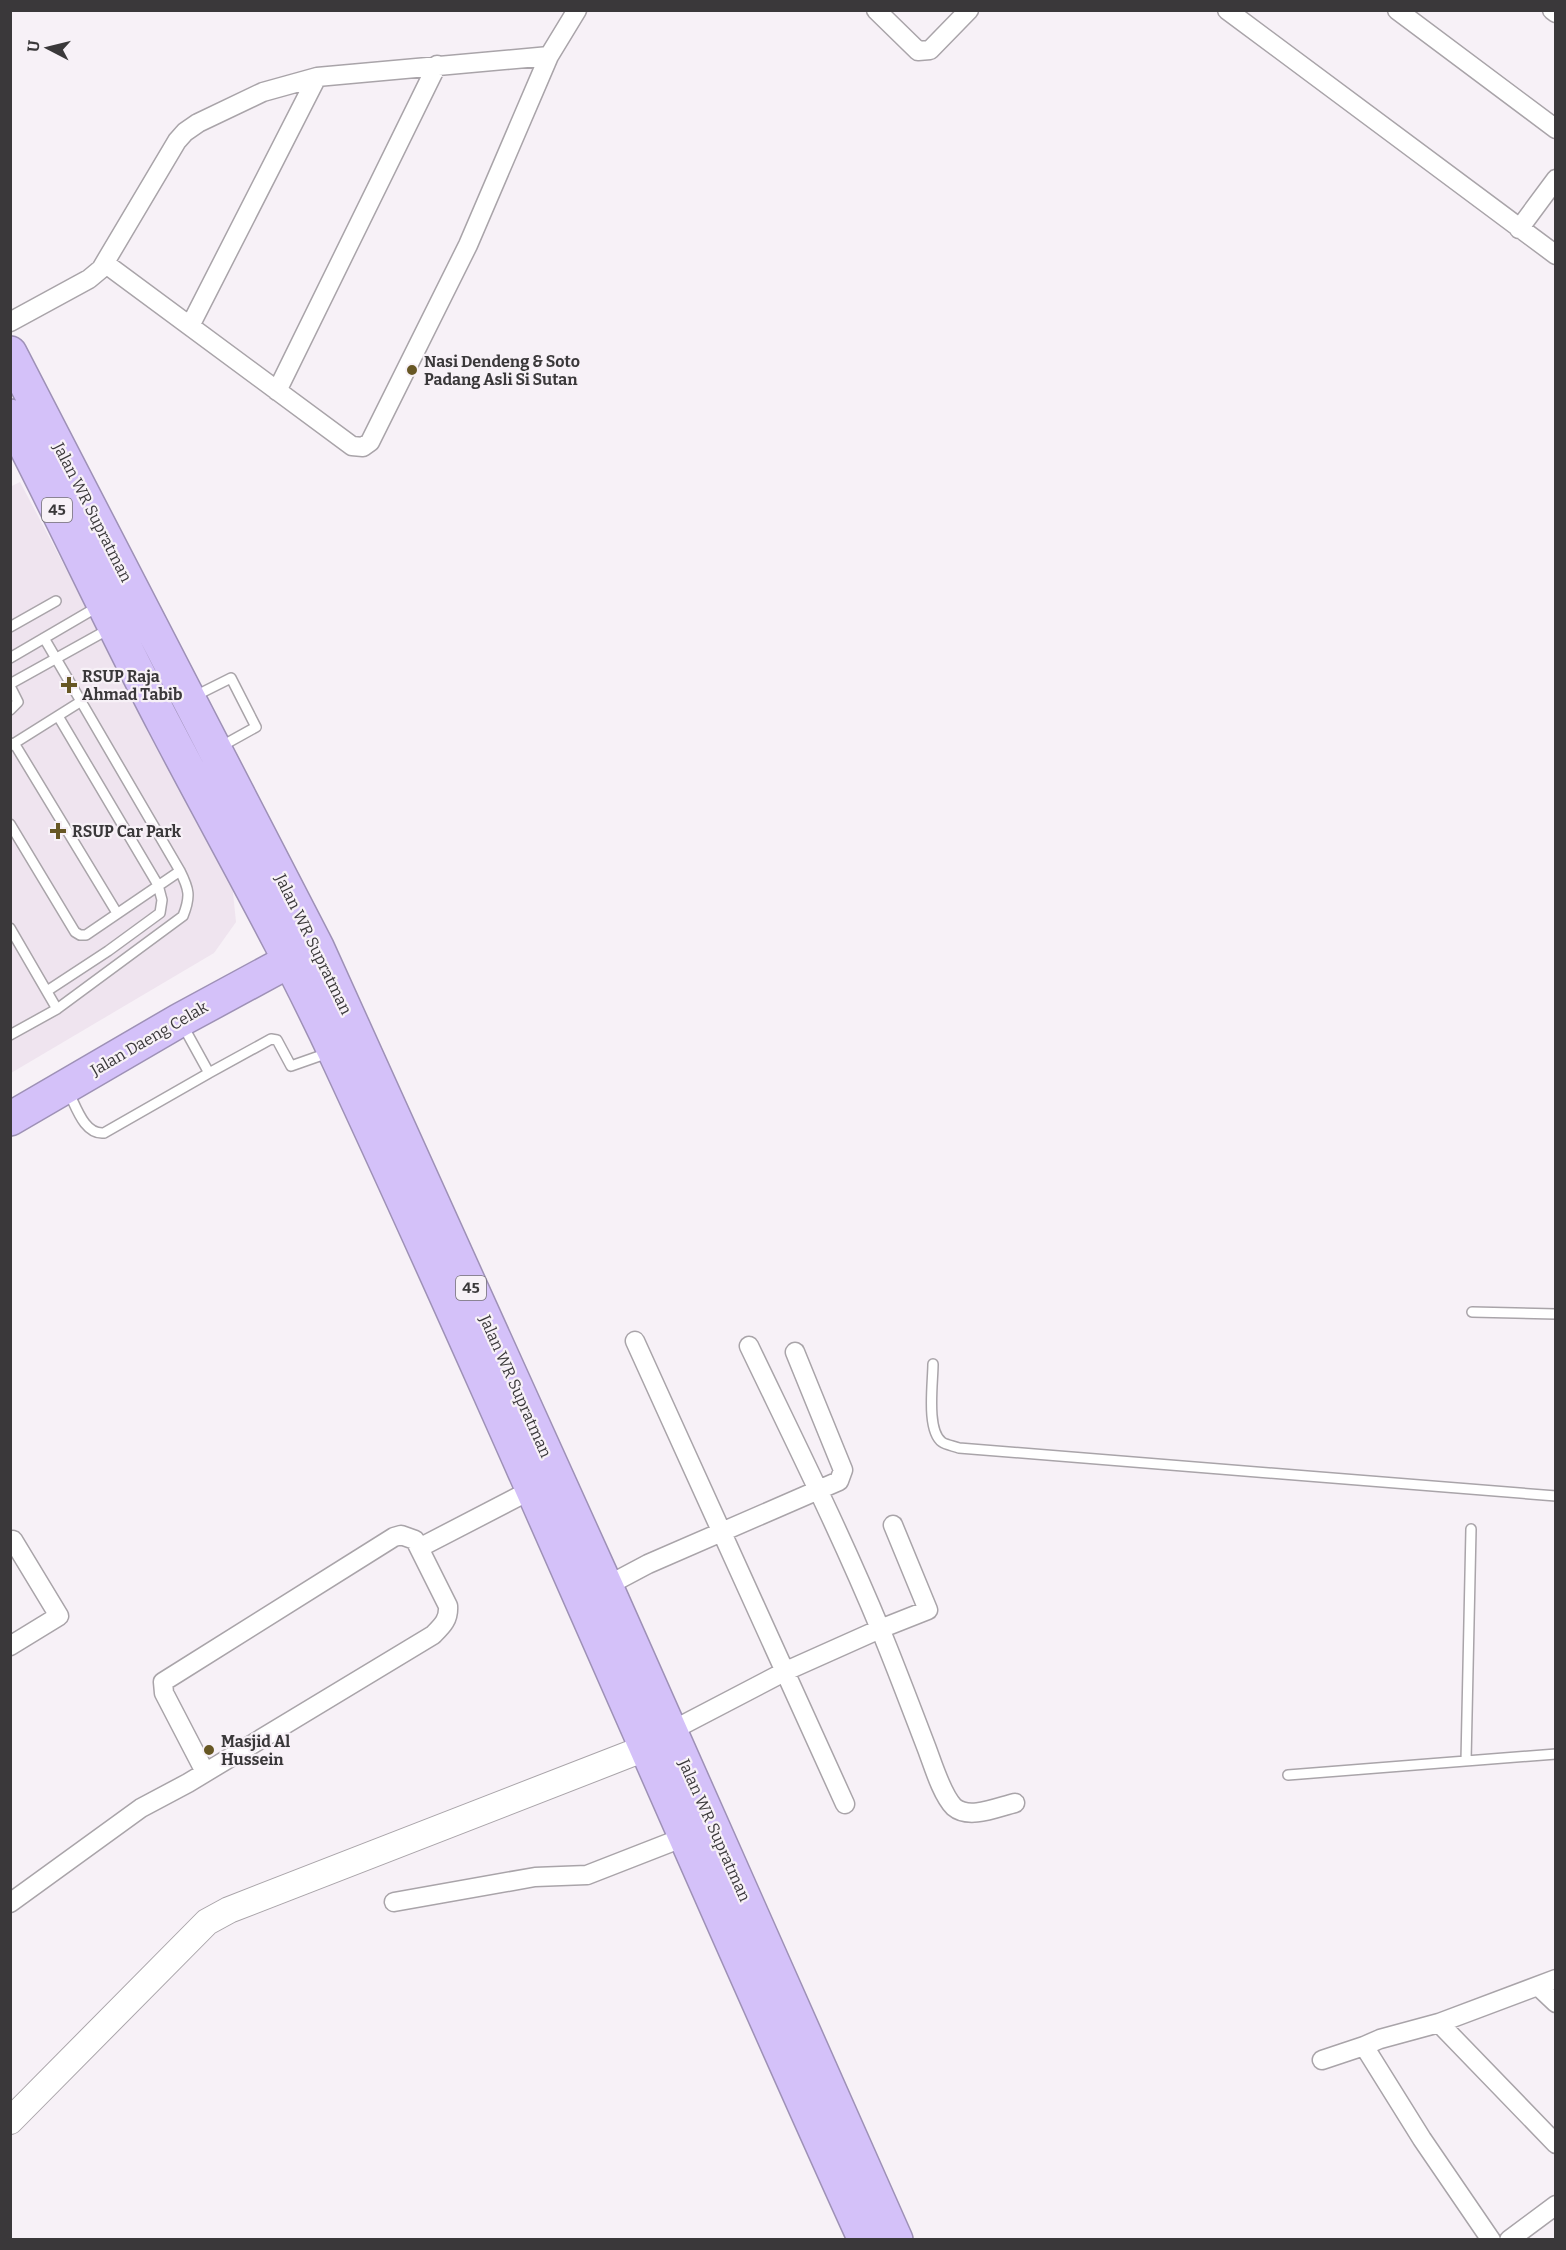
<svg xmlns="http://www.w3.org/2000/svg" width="1566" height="2250" font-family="Bitter,serif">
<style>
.built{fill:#efe4ef}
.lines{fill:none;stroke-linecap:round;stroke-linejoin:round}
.lane-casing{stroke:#a9a4a9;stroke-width:12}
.street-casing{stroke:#a9a4a9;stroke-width:21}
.secondary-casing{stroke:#a9a4a9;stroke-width:28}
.highway-casing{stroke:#9e91b6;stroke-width:36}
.lane{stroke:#fff;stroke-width:9}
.street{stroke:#fff;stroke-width:18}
.secondary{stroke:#fff;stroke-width:26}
.highway{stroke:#d4c1f9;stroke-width:33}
.poi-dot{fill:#675724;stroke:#f7f1f7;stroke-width:2}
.labels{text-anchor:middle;stroke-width:4.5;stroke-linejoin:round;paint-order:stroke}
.shield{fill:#f7f1f7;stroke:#737073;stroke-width:1.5}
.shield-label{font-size:15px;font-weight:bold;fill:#3a383a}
.poi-label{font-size:16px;font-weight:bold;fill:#3a383a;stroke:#f7f1f7;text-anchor:start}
.street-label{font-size:16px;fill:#3a383a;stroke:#f7f1f7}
</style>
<rect width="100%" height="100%" fill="#f7f1f7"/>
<!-- built -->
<path class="built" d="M20,482L232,883L236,922L214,953L11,1073L10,487Z"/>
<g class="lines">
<defs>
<path id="lane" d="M10,627L56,601
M44,638L180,871C189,889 191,896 183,916L57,1009
M10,658L99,606
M10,684L109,629
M10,686L18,702L10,710
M193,697L231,678L256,727L220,747
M14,743L117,913
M10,746L80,702
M10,824L75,932L80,935H86L180,871
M10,928L57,1009L10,1035
M47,991L108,951L160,913L162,900L158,885L58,716
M209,1073L271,1039L277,1040L291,1066L328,1053
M68,1091C76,1106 84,1135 104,1133L209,1073L182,1024
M1472,1312L1556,1314
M933,1364C933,1383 926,1430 942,1442C946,1445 954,1446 959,1448L1556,1496
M1466,1761L1471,1529
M1288,1775L1556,1754"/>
<path id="street" d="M876,10L918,51L930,50L969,10
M1227,10L1556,255
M1397,10L1556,129
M1552,10L1556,13
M1519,229L1556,179
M106,264L352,446L363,447L370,442L468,245L549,56L577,10
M10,322L89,279L101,269L177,141L185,132L198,123L263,92L317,77L549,56
M190,326L317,77
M277,391L437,65
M635,1341L845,1804
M749,1346C794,1440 841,1534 881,1631C897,1670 912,1710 927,1749C933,1765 942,1795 954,1807C969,1820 998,1807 1015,1803
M10,1542L13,1540L59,1616L10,1646
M419,1548L533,1489
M599,1590L648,1564L839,1481L843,1470L795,1352
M671,1731L786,1671L880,1629L928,1610L893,1525
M394,1902L535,1877L587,1875L687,1836
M10,1903L141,1808L188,1783L433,1635C442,1626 449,1620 448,1606L415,1540L401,1535L394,1537L163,1682L164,1693L205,1772
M1538,1986L1556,2003
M1439,2023L1556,2144
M1322,2060L1364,2046
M1491,2240L1422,2139L1364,2046L1380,2039L1439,2023L1556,1979
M1509,2240L1556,2205"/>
<path id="secondary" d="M10,2121L207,1922L229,1910L630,1754L645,1747"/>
<path id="highway" d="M10,353L317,947L606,1586L896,2240
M10,416C63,518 111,623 164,724C222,835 284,943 337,1057C519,1448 686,1846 865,2240
M10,1119L180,1020L289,961"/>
</defs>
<!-- lane casing -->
<use href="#lane" class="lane-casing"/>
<!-- street casing -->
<use href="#street" class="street-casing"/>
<!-- secondary casing -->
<use href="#secondary" class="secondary-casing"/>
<!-- highway casing -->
<use href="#highway" class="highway-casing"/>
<!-- lane -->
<use href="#lane" class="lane"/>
<!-- street -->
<use href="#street" class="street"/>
<!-- secondary -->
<use href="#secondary" class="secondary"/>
<!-- highway -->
<use href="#highway" class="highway"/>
</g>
<!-- markers -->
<g class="poi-dot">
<circle cx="412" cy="370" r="6"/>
<path d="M66 676h6v6h6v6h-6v6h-6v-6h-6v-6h6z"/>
<path d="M55 822h6v6h6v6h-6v6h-6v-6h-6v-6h6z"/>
<circle cx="209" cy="1750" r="6"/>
</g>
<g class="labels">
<!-- shield labels -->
<g class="shield">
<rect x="42" y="498" width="30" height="24" rx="4.5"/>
<rect x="456" y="1276" width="30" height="24" rx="4.5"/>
</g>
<g class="shield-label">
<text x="57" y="515">45</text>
<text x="471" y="1293">45</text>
</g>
<!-- poi labels -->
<g class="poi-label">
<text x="424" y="367">Nasi Dendeng &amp; Soto<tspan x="424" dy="18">Padang Asli Si Sutan</tspan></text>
<text x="82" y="682">RSUP Raja<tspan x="82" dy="18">Ahmad Tabib</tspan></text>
<text x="72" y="837">RSUP Car Park</text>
<text x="221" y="1747">Masjid Al<tspan x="221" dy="18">Hussein</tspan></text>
</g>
<!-- street labels -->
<g class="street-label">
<text transform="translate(93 512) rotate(63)" y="6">Jalan WR Supratman</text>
<text transform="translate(314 944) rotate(64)" y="6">Jalan WR Supratman</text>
<text transform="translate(149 1038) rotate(-30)" y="6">Jalan Daeng Celak</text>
<text transform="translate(516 1386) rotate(66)" y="6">Jalan WR Supratman</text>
<text transform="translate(715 1830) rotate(66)" y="6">Jalan WR Supratman</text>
</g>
</g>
<!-- border -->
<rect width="1566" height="2250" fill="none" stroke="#3a383a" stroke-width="24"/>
<!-- north arrow -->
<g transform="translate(48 48) rotate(277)" stroke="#f7f1f7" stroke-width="4.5" paint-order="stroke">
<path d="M0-4.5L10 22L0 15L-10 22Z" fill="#3a383a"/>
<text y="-9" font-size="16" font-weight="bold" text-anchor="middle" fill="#3a383a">U</text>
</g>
</svg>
